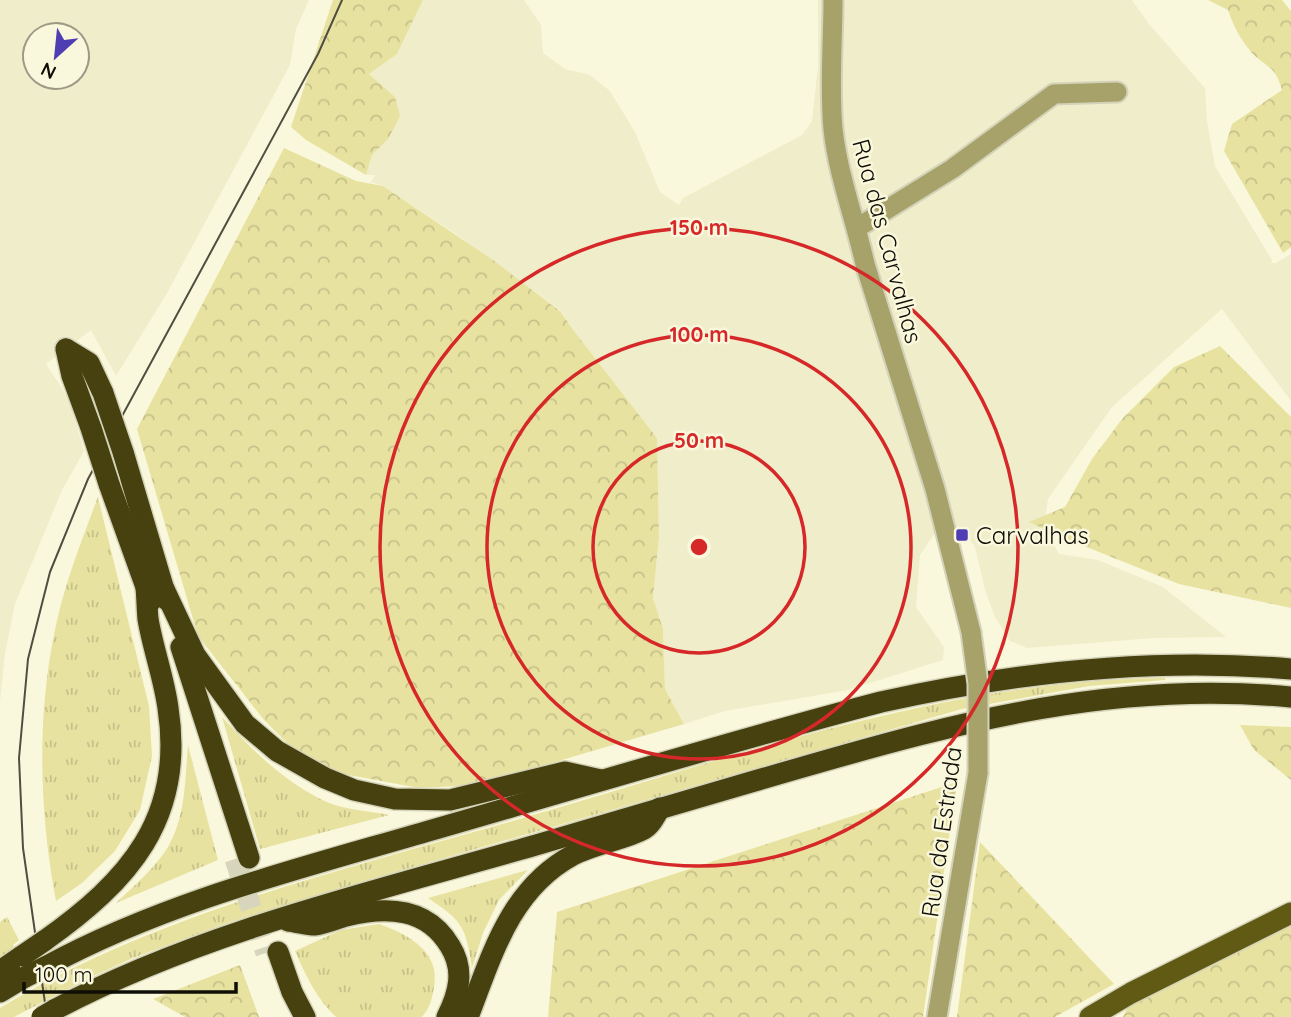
<svg xmlns="http://www.w3.org/2000/svg" width="1291" height="1017" viewBox="0 0 1291 1017" font-family="Quicksand,sans-serif">
  <style>
    .built { fill: #f0edca; fill-rule: evenodd }
    .grass { fill: url(#grass-tufts) }
    .forest { fill: url(#forest-crowns) }
    .lines { fill: none; stroke-linecap: round; stroke-linejoin: round }
    .highway-tunnel { stroke: #d7d5bc; stroke-width: 21; stroke-dasharray: 21 10; stroke-linecap: butt }
    .minor-casing { stroke: #d4d3ba; stroke-width: 23 }
    .major-casing { stroke: #d4d3ba; stroke-width: 24 }
    .highway-casing { stroke: #d4d3ba; stroke-width: 24 }
    .minor { stroke: #a7a269; stroke-width: 19 }
    .major { stroke: #615a15; stroke-width: 21 }
    .highway { stroke: #46410f; stroke-width: 21 }
    .tram { stroke: #504e41; stroke-width: 2 }
    .minor-bridge-casing { stroke: #d4d3ba; stroke-width: 23; stroke-linecap: butt }
    .highway-bridge-casing { stroke: #d4d3ba; stroke-width: 24; stroke-linecap: butt }
    .minor-bridge { stroke: #a7a269; stroke-width: 19 }
    .highway-bridge { stroke: #46410f; stroke-width: 21 }
    .ring { fill: none; stroke: #d62828; stroke-width: 3.5 }
    .poi-dot { fill: #4f3db4; stroke: #faf8dc; stroke-width: 2.5 }
    .labels { text-anchor: middle; dominant-baseline: central; stroke-width: 5; stroke-linejoin: round; paint-order: stroke }
    .street-label { font-size: 24px; fill: #0f0e06; stroke: #faf8dc }
    .poi-label { font-size: 24px; fill: #0f0e06; stroke: #faf8dc; text-anchor: start }
    .centre { fill: #d62828; stroke: #faf8dc; stroke-width: 3.5 }
    .ring-label { font-size: 21px; text-anchor: middle; font-weight: bold; fill: #d62828; stroke: #faf8dc; stroke-width: 5; stroke-linejoin: round; paint-order: stroke }
  </style>
  <defs>
    <pattern id="grass-tufts" width="24" height="20" patternUnits="userSpaceOnUse" patternTransform="scale(1.75)"><rect width="24" height="20" fill="#e8e2a1"/><path d="M3 7l-1-3M5 7V3M7 7l1-3M15 17l-1-3M17 17v-4M19 17l1-3" fill="none" stroke="#c6c189"/></pattern>
    <pattern id="forest-crowns" width="20" height="18" patternUnits="userSpaceOnUse" patternTransform="scale(1.75)"><rect width="20" height="18" fill="#e8e2a1"/><path d="M2 6a3 3 0 1 1 6 0M12 15a3 3 0 1 1 6 0" fill="none" stroke="#c6c189"/></pattern>
  </defs>
  <rect width="100%" height="100%" fill="#faf8dc"/>
  <g class="built">
    <path d="M0,0H309L296,29L290,65L166,295L116,376L91,330L46,364L69,399L84,451L62,490L15,604L5,654L0,702ZM35,35H77V77H35Z"/>
    <polygon points="423,0 524,0 541,25 543,53 565,69 590,75 610,91 635,132 660,192 679,205 683,198 802,135 812,121 818,66 818,0 1132,0 1149,24 1205,88 1207,121 1215,166 1272,260 1271,263 1276,263 1291,254 1291,401 1222,309 1112,407 1048,499 1044,527 1059,554 1098,560 1163,587 1226,637 1154,638 1027,648 1010,641 995,617 985,590 975,547 963,531 940,526 920,555 916,607 944,647 943,660 848,690 725,711 684,724 665,689 663,629 653,598 659,537 657,438 574,331 562,312 456,234 383,186 371,182 375,175 366,175 372,155 388,139 395,97 369,74 397,54"/>
  </g>
  <g class="grass">
    <path d="M98,497L149,706L152,756L140,810L115,851L82,883L56,901C38,806 36,702 60,608C70,570 84,534 98,497Z"/>
    <path d="M1165,678V680L1089,686L962,709L368,880L230,922L133,958L87,979L14,1017H0V1008C163,910 352,868 533,815C740,755 948,680 1165,678Z"/>
    <path d="M222,717C253,751 286,784 329,803C347,810 370,811 389,815L260,849Z"/>
    <path d="M188,745L218,860L116,903C134,886 155,868 168,847C186,816 185,778 188,745Z"/>
    <path d="M528,870L499,900L483,933L472,968C466,928 463,921 428,898Z"/>
    <polygon points="7,917 19,940 13,945 15,948 0,959 0,922"/>
    <path d="M379,924C408,934 441,952 434,987C432,1000 430,1007 422,1017H336C316,998 306,976 295,951L341,930Z"/>
  </g>
  <g class="forest">
    <polygon points="333,0 423,0 397,54 369,74 395,97 400,116 388,139 372,155 366,175 306,140 291,127"/>
    <path d="M1208,0H1282L1291,11V247L1283,253L1224,151L1232,124L1282,90C1274,64 1269,70 1252,53C1240,39 1234,27 1228,10Z"/>
    <polygon points="284,148 356,181 383,186 493,260 561,312 574,331 657,438 659,537 653,598 663,629 665,689 684,724 477,785 419,788 338,773 290,746 264,720 198,636 137,429"/>
    <polygon points="1220,346 1291,417 1291,608 1179,584 1064,538 1029,522 1065,507 1092,459 1122,419 1174,367"/>
    <polygon points="1240,725 1291,727 1291,780 1254,750"/>
    <polygon points="957,782 923,1017 548,1017 557,912"/>
    <polygon points="980,842 1114,984 1055,1017 957,1017"/>
    <polygon points="1291,925 1291,1017 1123,1017 1128,1007"/>
    <polygon points="240,965 259,1017 185,1017 153,999"/>
  </g>
  <g class="lines">
    <polyline class="highway-tunnel" points="235,859 266,953"/>
    <g class="minor-casing">
      <g id="minor">
        <path d="M833,0C833,42 829,87 833,129C838,175 855,219 865,264L935,489L971,632"/>
        <polyline points="857,228 952,169 1054,94 1117,92"/>
        <polyline points="937,1017 978,773"/>
      </g>
    </g>
    <g class="major-casing">
      <polyline id="major" points="1090,1017 1131,993 1291,913"/>
    </g>
    <g class="highway-casing">
      <g id="highway">
        <polyline points="66,349 72,376 91,428"/>
        <polyline points="66,349 89,363 103,393"/>
        <polyline points="123,452 167,600"/>
        <polyline points="109,484 151,601"/>
        <polyline points="164,589 195,655 245,724 277,751 325,778 354,790 395,799 450,800 565,772 601,780"/>
        <polyline points="181,647 249,858"/>
        <path d="M288,921C297,922 307,925 315,925C325,924 336,919 346,916C386,906 427,907 450,946C465,970 459,993 447,1017"/>
        <path d="M44,941C129,881 185,818 168,708C164,678 153,649 148,619C147,609 147,598 146,587"/>
        <polyline points="278,952 292,992 305,1017"/>
        <path d="M47,966C167,901 302,868 432,830C582,787 731,741 881,702C1016,672 1153,657 1291,669"/>
        <polyline points="0,971 22,956"/>
        <polyline points="0,992 25,977"/>
        <path d="M54,1010C200,932 376,891 536,845C622,820 709,794 796,769C962,721 1116,680 1291,697"/>
        <path d="M468,1017C492,955 510,889 573,855C596,843 624,840 644,829C651,825 656,815 660,808"/>
      </g>
    </g>
    <use href="#minor" class="minor"/>
    <use href="#major" class="major"/>
    <use href="#highway" class="highway"/>
    <polyline class="tram" points="47,1017 23,848 19,758 28,659 50,572 88,479 318,54 342,0"/>
    <g class="minor-bridge-casing">
      <polyline id="minor-bridge" points="971,632 978,684 978,773"/>
    </g>
    <g class="highway-bridge-casing">
      <g id="highway-bridge">
        <polyline points="103,393 123,452"/>
        <polyline points="91,428 109,484"/>
        <polyline points="22,956 44,941"/>
        <polyline points="25,977 47,966"/>
        <polyline points="42,1017 54,1010"/>
      </g>
    </g>
    <use href="#minor-bridge" class="minor-bridge"/>
    <use href="#highway-bridge" class="highway-bridge"/>
  </g>
  <g class="ring">
    <circle cx="699" cy="547" r="106"/>
    <circle cx="699" cy="547" r="212"/>
    <circle cx="699" cy="547" r="319"/>
  </g>
  <rect class="poi-dot" x="955" y="528" width="14" height="14" rx="3.5"/>
  <g class="labels">
    <g class="street-label">
      <text transform="translate(888 241) rotate(75)">Rua das Carvalhas</text>
      <text transform="translate(941 832) rotate(-82)">Rua da Estrada</text>
    </g>
    <g class="poi-label">
      <text x="976" y="535">Carvalhas</text>
    </g>
  </g>
  <circle cx="699" cy="547" r="10" class="centre"/>
  <g class="ring-label">
    <text x="699" y="235">150 m</text>
    <text x="699" y="342">100 m</text>
    <text x="699" y="448">50 m</text>
  </g>
  <g transform="translate(56 56) rotate(207)"><circle r="33" fill="#faf8dc" stroke="#9c9a86" stroke-width="2"/>
  <path d="M0-5L12 26L0 18L-12 26Z" fill="#4f3db4"/>
  <text y="-10" font-size="19" font-weight="bold" text-anchor="middle" fill="#0f0e06">N</text>
  </g>
  <path d="M24 982v10h212v-10" fill="none" stroke="#0f0e06" stroke-width="3.5"/>
  <text x="35" y="982" font-size="21" fill="#0f0e06" stroke="#faf8dc" stroke-width="5" paint-order="stroke">100 m</text>
</svg>
